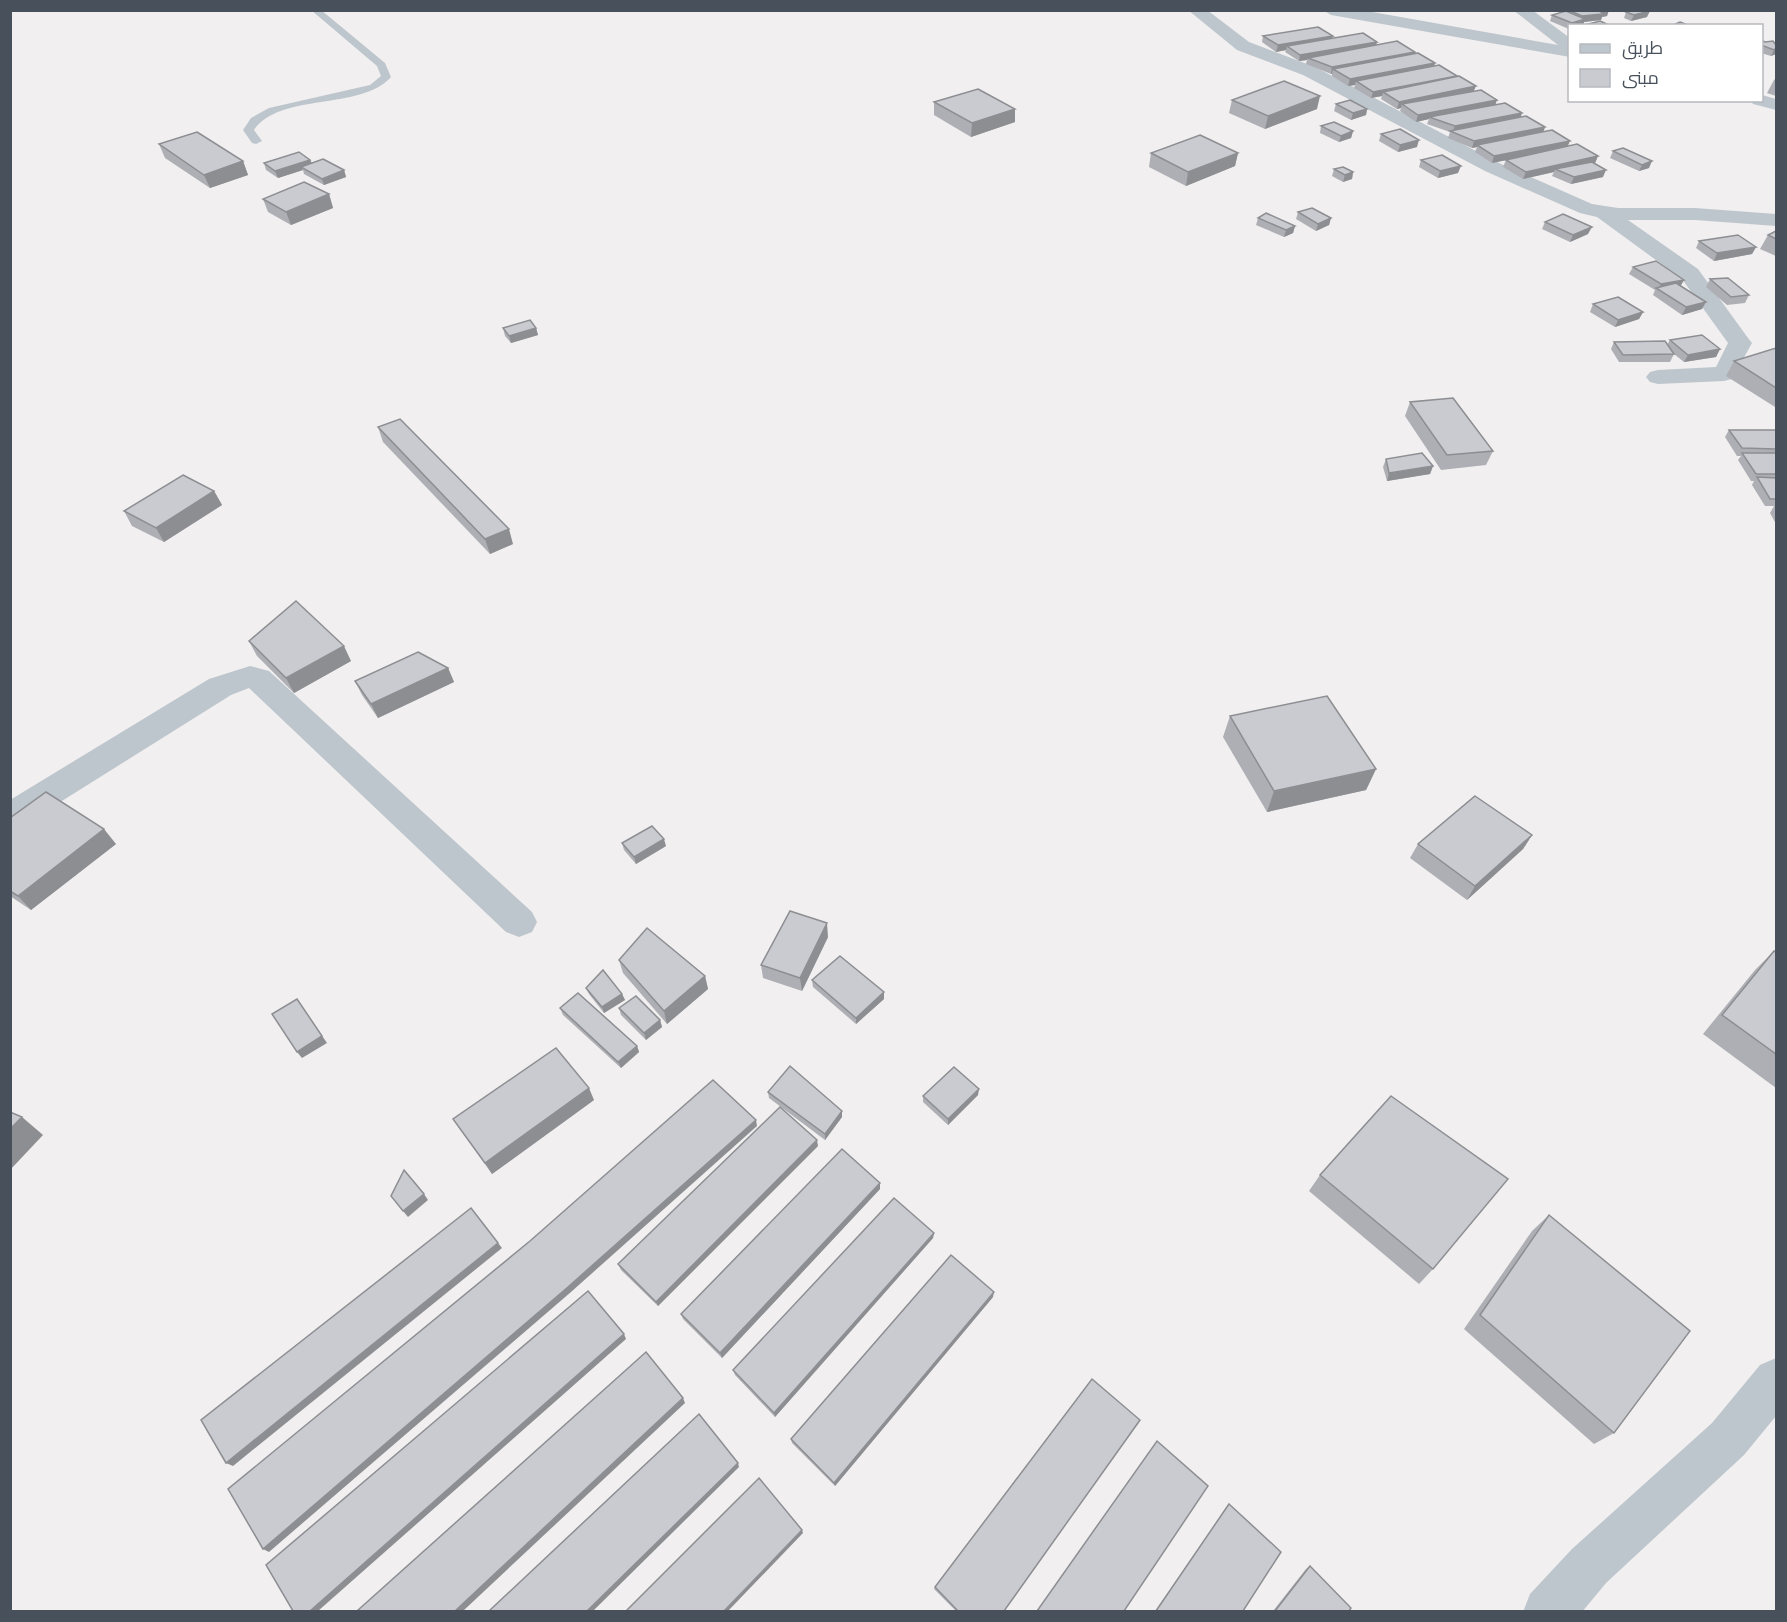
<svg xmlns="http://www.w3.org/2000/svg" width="1787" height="1622" viewBox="0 0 1787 1622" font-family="Cabin,Cairo,sans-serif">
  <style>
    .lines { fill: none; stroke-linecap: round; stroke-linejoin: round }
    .lane { fill: #bec6cd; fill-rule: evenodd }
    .street { fill: #bec6cd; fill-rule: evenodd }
    .wall { fill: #adafb4 }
    .shaded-wall { fill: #8d8e92 }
    .building { fill: #c9cbd1; stroke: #8d8e92; stroke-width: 1.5 }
  </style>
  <rect width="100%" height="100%" fill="#f1efef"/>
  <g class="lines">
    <path class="lane" d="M311,10H321L385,63L391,77C361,111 280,92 254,130L262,141L256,144L252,143L243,130L251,118L269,108L370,85L381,76L377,66Z"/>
    <g class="street">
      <polygon points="1188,10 1207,10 1249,42 1315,67 1499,163 1592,204 1618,208 1695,208 1776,214 1776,226 1695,220 1628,220 1698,269 1748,338 1752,343 1732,379 1724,381 1658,384 1650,382 1646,377 1650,372 1658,370 1716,367 1728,343 1682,279 1597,217 1580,213 1485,171 1303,75 1237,50"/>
      <polygon points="1323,10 1361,10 1558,45 1513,10 1532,10 1570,38 1570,57 1331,15"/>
      <polygon points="1762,95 1776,99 1776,110 1753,104 1750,100 1762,100"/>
      <polygon points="250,666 269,671 532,912 537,922 532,932 519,937 506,932 249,688 231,695 22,826 10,830 10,800 209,679"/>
      <polygon points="1776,1358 1776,1416 1744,1455 1606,1583 1582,1612 1523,1612 1530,1594 1572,1549 1712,1423 1760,1365"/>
    </g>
  </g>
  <g class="wall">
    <polygon points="1564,10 1609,10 1607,16 1602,17 1601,20 1584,22 1583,26 1569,26 1569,29 1550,21 1552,15 1564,12"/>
    <polygon points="1626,12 1647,17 1631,21 1624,18"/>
    <polygon points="1263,36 1332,38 1377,42 1376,45 1414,53 1435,63 1434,66 1456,77 1474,91 1496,104 1521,117 1545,127 1543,132 1568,146 1598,156 1595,163 1603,177 1571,184 1552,176 1554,172 1523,179 1503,167 1506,160 1492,163 1475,152 1477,147 1472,148 1448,138 1450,132 1427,124 1429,119 1416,122 1400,111 1401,108 1397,109 1381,99 1382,96 1371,98 1354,88 1355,85 1348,86 1332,76 1332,74 1331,74 1306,64 1307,60 1299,61 1285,52 1286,50 1276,52 1262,42"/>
    <polygon points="1761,40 1765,42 1773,41 1776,54 1771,56 1761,53"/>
    <polygon points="1776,78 1776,96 1767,93 1774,80"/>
    <polygon points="1232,100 1317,109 1265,129 1229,113"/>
    <polygon points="934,102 1015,109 1015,122 971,137 934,115"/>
    <polygon points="1336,104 1367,109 1366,115 1351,120 1334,111"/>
    <polygon points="1321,126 1353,131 1351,138 1339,142 1320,133"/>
    <polygon points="1381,134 1417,147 1398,152 1379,141"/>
    <polygon points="159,144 243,161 248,175 210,188 165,158"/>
    <polygon points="1613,151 1649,168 1639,171 1610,158"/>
    <polygon points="1151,153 1238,153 1235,166 1186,186 1149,167"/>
    <polygon points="310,160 312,163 344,170 346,177 324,185 304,174 303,170 278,178 266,170 264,163"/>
    <polygon points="1421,160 1458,173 1438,178 1419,167"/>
    <polygon points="1334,169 1353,172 1352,179 1343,182 1332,176"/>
    <polygon points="329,194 333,208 291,225 268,212 263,199"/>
    <polygon points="1298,212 1331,218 1329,225 1316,231 1296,219"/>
    <polygon points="1258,218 1295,226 1293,233 1284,237 1256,225"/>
    <polygon points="1545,222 1588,234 1570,242 1542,229"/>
    <polygon points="1776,231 1776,256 1760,249 1768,235"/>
    <polygon points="1699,241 1756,247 1752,254 1714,261 1696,248"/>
    <polygon points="1633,267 1684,280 1680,286 1702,309 1682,315 1653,295 1655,290 1629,274"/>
    <polygon points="1710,279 1749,295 1745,303 1727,305 1706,287"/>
    <polygon points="1593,304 1643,312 1639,319 1615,327 1590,312"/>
    <polygon points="503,328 536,328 538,335 511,343 505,336"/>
    <polygon points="1670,340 1720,349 1716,357 1684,362 1674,354 1670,362 1619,362 1611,349 1614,342 1667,345"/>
    <polygon points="1776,348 1776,406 1775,407 1726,376 1734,361"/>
    <polygon points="1410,402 1493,451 1486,465 1441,470 1405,416"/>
    <polygon points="378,427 513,544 490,554 383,442"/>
    <polygon points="1729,430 1776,430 1776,524 1770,513 1774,506 1765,506 1752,485 1754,481 1751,481 1738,460 1741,456 1737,456 1725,437"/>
    <polygon points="1386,459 1433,466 1430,474 1387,481 1383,467"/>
    <polygon points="214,491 222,505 164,542 132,526 124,511"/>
    <polygon points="249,641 351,661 294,693 257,656"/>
    <polygon points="448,668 454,682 378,718 362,695 355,681"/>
    <polygon points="1230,716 1376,769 1366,790 1267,812 1223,737"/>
    <polygon points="10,818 116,844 31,910 10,896"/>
    <polygon points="1532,835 1523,849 1467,900 1410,858 1418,844"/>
    <polygon points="622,843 666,846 636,864 624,850"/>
    <polygon points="828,937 802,991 763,978 761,965"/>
    <polygon points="1774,951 1776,952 1776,1088 1703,1034 1755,970"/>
    <polygon points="619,960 705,976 708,989 667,1024 623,973"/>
    <polygon points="812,980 884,992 884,999 856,1024 813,987"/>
    <polygon points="586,988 622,994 625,1000 604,1013 589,994"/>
    <polygon points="560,1008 637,1046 639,1052 621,1068 563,1015"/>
    <polygon points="619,1008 660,1020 662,1027 646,1040 621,1015"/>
    <polygon points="768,1092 842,1117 825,1140 769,1098"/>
    <polygon points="978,1095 948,1125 923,1102 923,1096"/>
    <polygon points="594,1100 492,1174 461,1131 453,1119"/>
    <polygon points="818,1146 658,1306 621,1270 618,1264"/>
    <polygon points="1320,1175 1433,1269 1419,1284 1309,1191"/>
    <polygon points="880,1183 880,1189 722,1358 683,1319 681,1314"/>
    <polygon points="1549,1215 1614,1433 1594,1444 1464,1329 1532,1231"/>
    <polygon points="934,1233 933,1238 775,1417 735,1375 733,1370"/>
    <polygon points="993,1297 835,1486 792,1443 791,1439"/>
    <polygon points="1229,1504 1243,1611 1155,1611 1226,1508"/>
    <polygon points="1310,1566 1349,1611 1273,1611 1306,1569"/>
    <polygon points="935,1587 1004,1611 956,1611 934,1589"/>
  </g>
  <g class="shaded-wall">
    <polygon points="1607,10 1609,10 1607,16 1602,17 1601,20 1584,22 1583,26 1571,26 1572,23 1581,21 1582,16"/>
    <polygon points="1650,11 1647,17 1631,21 1634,15"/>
    <polygon points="1333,36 1331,42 1287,46 1286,50 1276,52 1278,45"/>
    <polygon points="1377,42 1375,48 1308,58 1307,60 1299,61 1300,55"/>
    <polygon points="1776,48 1776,54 1771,56 1774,50"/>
    <polygon points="1415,52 1413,58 1333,69 1332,74 1331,74 1332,67"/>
    <polygon points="1435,63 1433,69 1356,81 1355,85 1348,86 1350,79"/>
    <polygon points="1457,76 1455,82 1383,92 1382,96 1371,98 1373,92"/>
    <polygon points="1476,86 1473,93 1402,104 1401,108 1397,109 1399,102"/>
    <polygon points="1320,96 1317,109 1265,129 1268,116"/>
    <polygon points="1497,100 1495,106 1429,117 1429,119 1416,122 1418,115"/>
    <polygon points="1015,109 1015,122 971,137 972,123"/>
    <polygon points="1367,109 1366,115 1351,120 1353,113"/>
    <polygon points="1522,113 1520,120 1452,133 1455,126"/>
    <polygon points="1545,127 1543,133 1477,145 1477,147 1472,148 1474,141"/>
    <polygon points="1353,131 1351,138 1339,142 1341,136"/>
    <polygon points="1419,140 1417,147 1398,152 1400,145"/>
    <polygon points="1570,141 1567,148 1492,163 1494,156"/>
    <polygon points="1238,153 1235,166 1186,186 1188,172"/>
    <polygon points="1598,156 1595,163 1555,169 1554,172 1523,179 1526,172"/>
    <polygon points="310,160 313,166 301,167 303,170 278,178 275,171"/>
    <polygon points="243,161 248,175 210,188 204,175"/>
    <polygon points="1652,161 1649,168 1639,171 1642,165"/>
    <polygon points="1461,166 1458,173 1438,178 1440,171"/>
    <polygon points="344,170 346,177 324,185 322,179"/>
    <polygon points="1606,170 1603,177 1571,184 1574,177"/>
    <polygon points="1353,172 1352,179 1343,182 1345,175"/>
    <polygon points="329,194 333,208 291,225 286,212"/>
    <polygon points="1331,218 1329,225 1316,231 1318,224"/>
    <polygon points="1295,226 1293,233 1284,237 1286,230"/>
    <polygon points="1592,227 1588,234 1570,242 1573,235"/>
    <polygon points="1756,247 1752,254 1714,261 1717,253"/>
    <polygon points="1684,280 1680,287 1658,289 1661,284"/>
    <polygon points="1706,302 1702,309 1682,315 1686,307"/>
    <polygon points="1643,312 1639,319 1615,327 1618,320"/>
    <polygon points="536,328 538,335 511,343 509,336"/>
    <polygon points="1720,349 1716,357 1684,362 1688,355"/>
    <polygon points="1433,466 1430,474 1387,481 1389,473"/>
    <polygon points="214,491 222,505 164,542 156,528"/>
    <polygon points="509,529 513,544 490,554 485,539"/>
    <polygon points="344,646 351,661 294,693 286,678"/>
    <polygon points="448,668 454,682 378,718 371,704"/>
    <polygon points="1376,769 1366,790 1267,812 1274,791"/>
    <polygon points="104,829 116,844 31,910 18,896"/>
    <polygon points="1532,835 1523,849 1467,900 1475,886"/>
    <polygon points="664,839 666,846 636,864 634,857"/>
    <polygon points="827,923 828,937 802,991 800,978"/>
    <polygon points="705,976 708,989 667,1024 664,1011"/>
    <polygon points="884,992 884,999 856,1024 856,1018"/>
    <polygon points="622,994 625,1000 604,1013 602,1007"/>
    <polygon points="297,999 327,1043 302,1058 297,1052"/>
    <polygon points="660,1020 662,1027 646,1040 644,1033"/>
    <polygon points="637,1046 639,1052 621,1068 618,1062"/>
    <polygon points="589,1088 594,1100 492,1174 485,1163"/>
    <polygon points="979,1089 978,1095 948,1125 948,1119"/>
    <polygon points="842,1111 842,1117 825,1140 825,1134"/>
    <polygon points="22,1117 43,1135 10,1170 10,1129"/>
    <polygon points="756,1120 757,1126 571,1292 269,1552 263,1549"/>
    <polygon points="817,1140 818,1146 658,1306 656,1302"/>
    <polygon points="880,1183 880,1189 722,1358 720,1353"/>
    <polygon points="424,1194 428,1200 408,1217 403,1211"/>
    <polygon points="934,1233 933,1238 775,1417 774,1413"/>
    <polygon points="498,1243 502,1248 233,1466 226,1463"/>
    <polygon points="994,1292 993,1297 835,1486 834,1483"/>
    <polygon points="624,1334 626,1339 318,1611 310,1611"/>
    <polygon points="683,1398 685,1403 463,1611 455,1611"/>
    <polygon points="738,1463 739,1467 593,1611 587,1611"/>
    <polygon points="802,1530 803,1533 728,1611 724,1611"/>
  </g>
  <g class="building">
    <polygon points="1568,10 1607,10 1601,12 1603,14 1582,16"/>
    <polygon points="1631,10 1649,10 1650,11 1634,15 1626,12"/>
    <polygon points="1566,11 1585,19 1572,23 1552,15"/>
    <polygon points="1600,21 1611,26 1585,25"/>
    <polygon points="1680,22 1690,26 1671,26"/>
    <polygon points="1318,27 1333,36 1278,45 1263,36"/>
    <polygon points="1363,33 1377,42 1300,55 1287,46"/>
    <polygon points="1761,40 1765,42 1773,41 1776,45 1776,48 1774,50 1761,45"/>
    <polygon points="1397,41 1415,52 1332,67 1308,58"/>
    <polygon points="1418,53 1435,63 1350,79 1333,69"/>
    <polygon points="1439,65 1457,76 1373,92 1356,81"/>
    <polygon points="1459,76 1476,86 1399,102 1383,92"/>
    <polygon points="1284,81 1320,96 1268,116 1232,100"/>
    <polygon points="978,89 1015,109 972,123 934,102"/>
    <polygon points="1481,90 1497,100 1418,115 1402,104"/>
    <polygon points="1350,100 1367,109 1353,113 1336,104"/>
    <polygon points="1505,103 1522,113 1455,126 1429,117"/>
    <polygon points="1526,116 1545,127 1474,141 1450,131"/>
    <polygon points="1334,122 1353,131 1341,136 1321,126"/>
    <polygon points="1400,129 1419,140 1400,145 1381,134"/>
    <polygon points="1552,130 1570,141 1494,156 1477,145"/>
    <polygon points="197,132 243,161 204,175 159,144"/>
    <polygon points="1200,135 1238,153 1188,172 1151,153"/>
    <polygon points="1577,144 1598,156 1526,172 1506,160"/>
    <polygon points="1623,148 1652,161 1642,165 1613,151"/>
    <polygon points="299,152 310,160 275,171 264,163"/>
    <polygon points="1442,155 1461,166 1440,171 1421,160"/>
    <polygon points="323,159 344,170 322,179 301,167"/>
    <polygon points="1592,162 1606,170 1574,177 1555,169"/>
    <polygon points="1343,167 1353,172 1345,175 1334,169"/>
    <polygon points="304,182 329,194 286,212 263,199"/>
    <polygon points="1312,208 1331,218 1318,224 1298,212"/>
    <polygon points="1266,213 1295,226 1286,230 1258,218"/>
    <polygon points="1563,214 1592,227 1573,235 1545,222"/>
    <polygon points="1776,231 1776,239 1768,235"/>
    <polygon points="1738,235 1756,247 1717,253 1699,241"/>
    <polygon points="1656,261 1684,280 1661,284 1633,267"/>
    <polygon points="1728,278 1749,295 1731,297 1710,279"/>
    <polygon points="1676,283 1706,302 1686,307 1656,288"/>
    <polygon points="1618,297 1643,312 1618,320 1593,304"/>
    <polygon points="530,320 536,328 509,336 503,328"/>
    <polygon points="1702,335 1720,349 1688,355 1670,340"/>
    <polygon points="1665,341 1674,354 1623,355 1614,342"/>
    <polygon points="1776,348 1776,388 1734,361"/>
    <polygon points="1453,398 1493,451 1447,455 1410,402"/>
    <polygon points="400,419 509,529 485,539 378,427"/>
    <polygon points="1729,430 1776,430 1776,449 1742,448"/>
    <polygon points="1422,453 1433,466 1389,473 1386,459"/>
    <polygon points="1742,453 1776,453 1776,474 1756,474"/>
    <polygon points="183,475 214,491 156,528 124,511"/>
    <polygon points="1757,477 1776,478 1776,499 1770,499"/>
    <polygon points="296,601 344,646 286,678 249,641"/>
    <polygon points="418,652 448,668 371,704 355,681"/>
    <polygon points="1327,696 1376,769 1274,791 1230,716"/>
    <polygon points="46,792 104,829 18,896 10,891 10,818"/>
    <polygon points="1475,796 1532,835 1475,886 1418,844"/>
    <polygon points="652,826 664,839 634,857 622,843"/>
    <polygon points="790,911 827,923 800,978 761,965"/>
    <polygon points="647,928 705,976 664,1011 619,960"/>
    <polygon points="1774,951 1776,952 1776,1054 1722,1015"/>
    <polygon points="840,956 884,992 856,1018 812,980"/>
    <polygon points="603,970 622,994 602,1007 586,988"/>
    <polygon points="578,993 637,1046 618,1062 560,1008"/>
    <polygon points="636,996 660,1020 644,1033 619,1008"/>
    <polygon points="297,999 322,1036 297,1052 272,1014"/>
    <polygon points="556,1048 589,1088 485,1163 453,1119"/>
    <polygon points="790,1066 842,1111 825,1134 768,1092"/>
    <polygon points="954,1067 979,1089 948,1119 923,1096"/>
    <polygon points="713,1080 756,1120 568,1287 263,1549 228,1489 530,1241"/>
    <polygon points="1391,1096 1508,1179 1433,1269 1320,1175"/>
    <polygon points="780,1107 817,1140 656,1302 618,1264"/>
    <polygon points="10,1112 22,1117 10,1129"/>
    <polygon points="842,1149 880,1183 720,1353 681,1314"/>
    <polygon points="404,1170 424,1194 403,1211 391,1196"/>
    <polygon points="894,1198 934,1233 774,1413 733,1370"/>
    <polygon points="471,1208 498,1243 226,1463 201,1420"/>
    <polygon points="1549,1215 1690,1331 1614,1433 1480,1315"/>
    <polygon points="951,1255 994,1292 834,1483 791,1439"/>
    <polygon points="588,1291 624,1334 310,1611 293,1611 266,1565"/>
    <polygon points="646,1352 683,1398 455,1611 357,1611"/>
    <polygon points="1092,1379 1140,1420 1004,1611 958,1611 935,1587"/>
    <polygon points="699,1414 738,1463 587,1611 489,1611"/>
    <polygon points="1157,1441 1208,1486 1124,1611 1037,1611"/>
    <polygon points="759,1478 802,1530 724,1611 626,1611"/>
    <polygon points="1229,1504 1281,1552 1243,1611 1156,1611"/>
    <polygon points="1310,1566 1351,1608 1349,1611 1275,1611"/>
  </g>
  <rect width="1787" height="1622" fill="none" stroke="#48515b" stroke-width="24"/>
  <rect x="1568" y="24" width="195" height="78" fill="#ffffff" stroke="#b6b9bd" stroke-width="1.5"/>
  <rect x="1580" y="44" width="30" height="9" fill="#bec6cd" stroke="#b6b9bd" stroke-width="1.5"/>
  <text x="1622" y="54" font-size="18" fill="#48515b">طريق</text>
  <rect x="1580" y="69" width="30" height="18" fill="#c9cbd1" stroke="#b6b9bd" stroke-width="1.5"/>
  <text x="1622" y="84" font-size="18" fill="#48515b">مبنى</text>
</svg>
